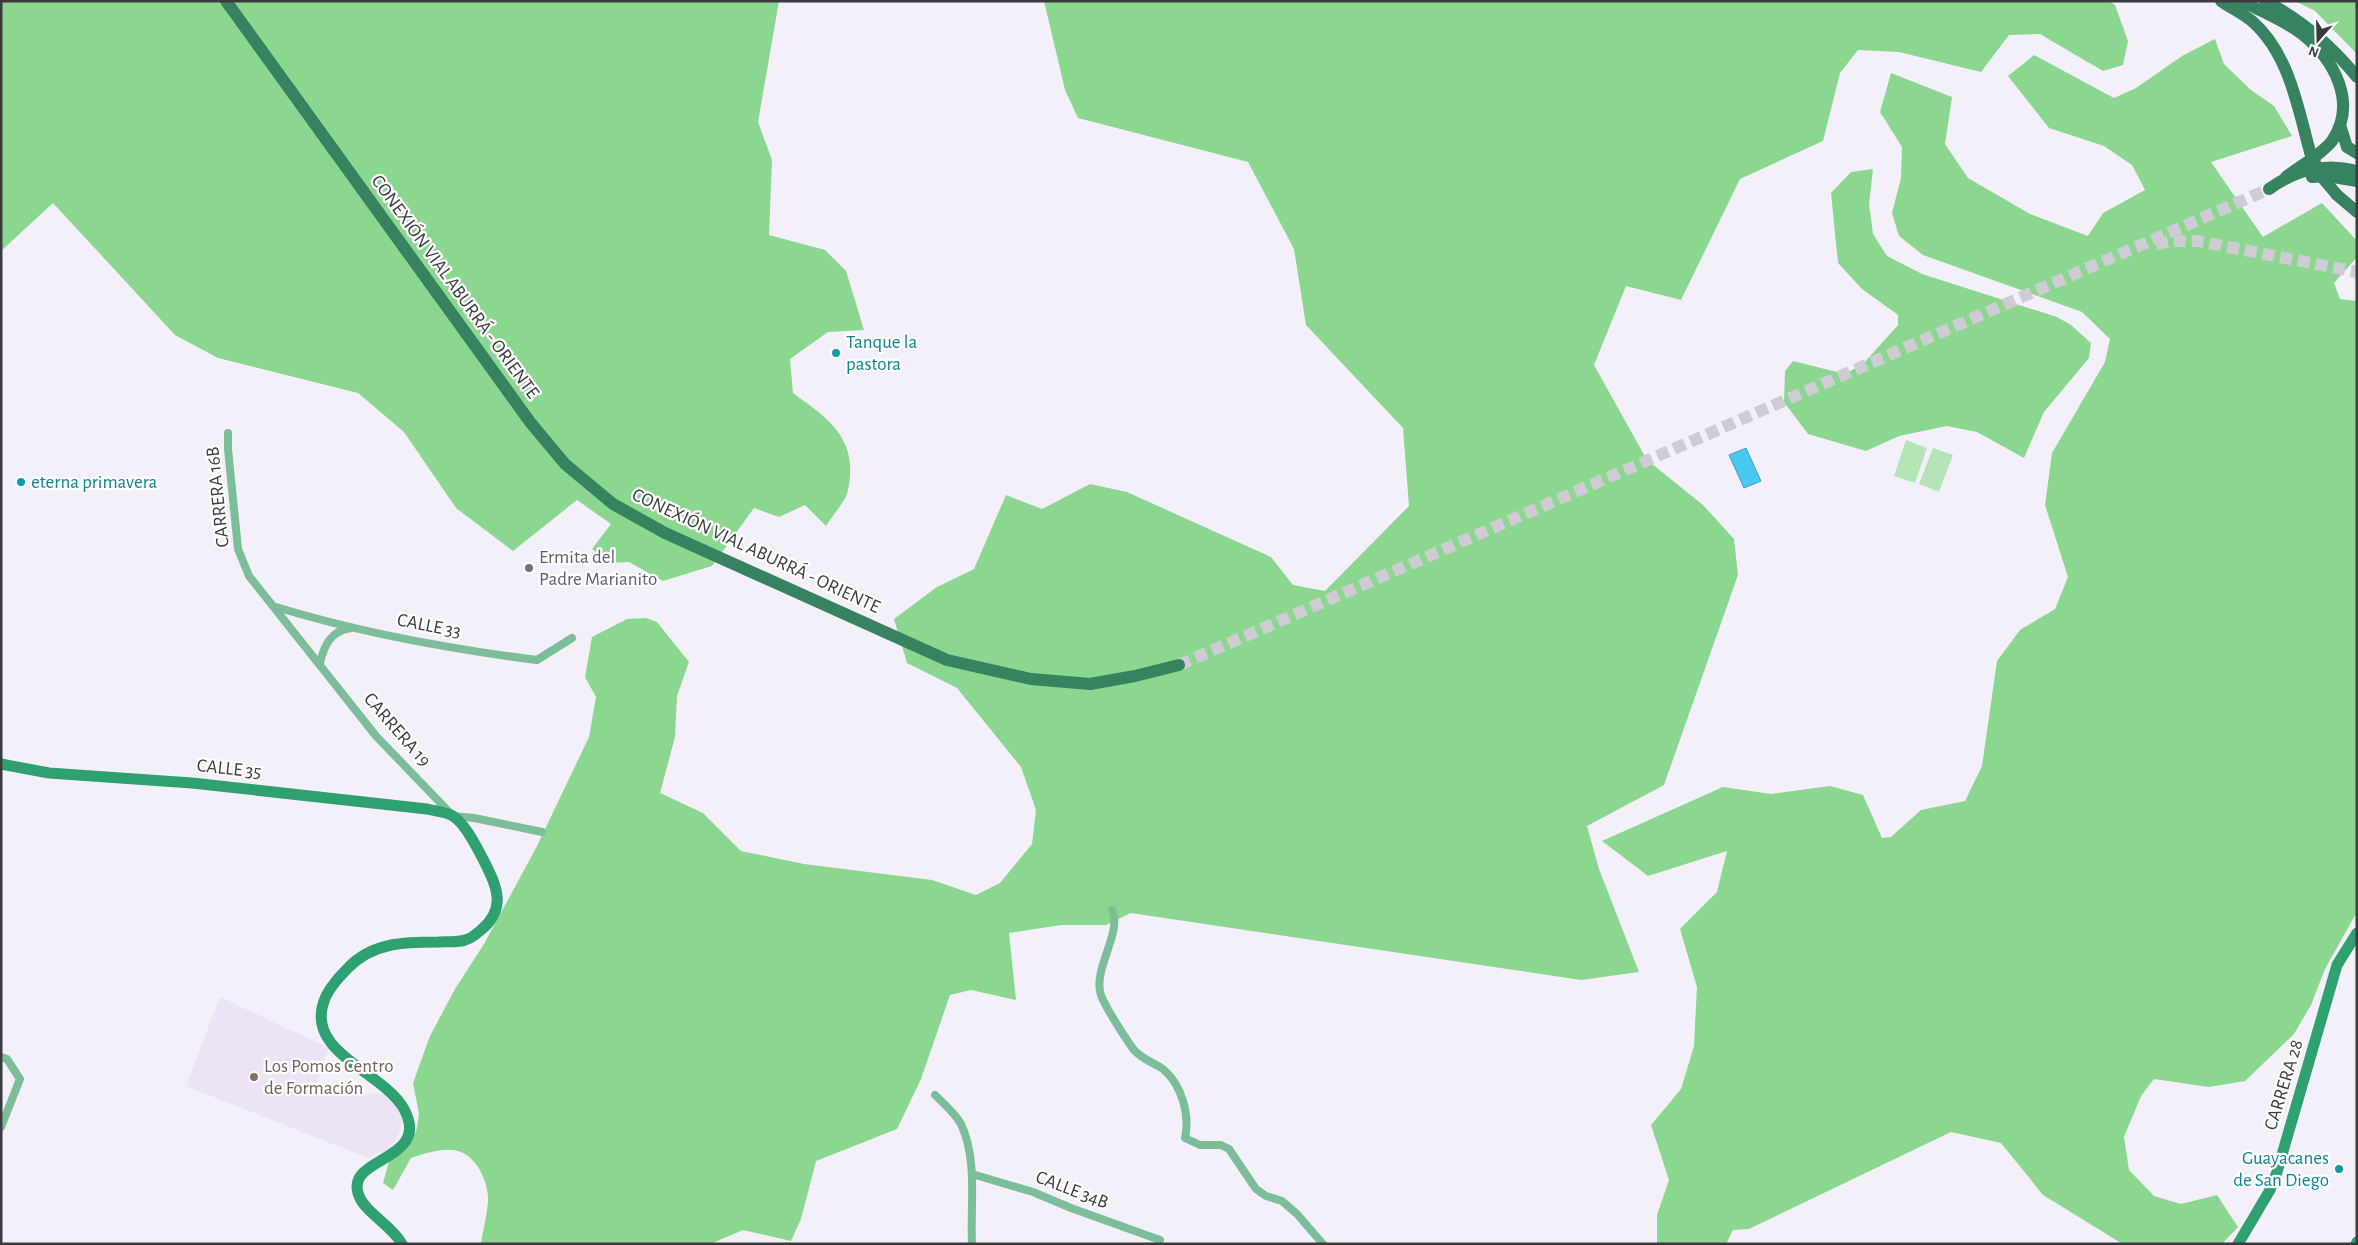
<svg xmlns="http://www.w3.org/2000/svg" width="2358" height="1245" viewBox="0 0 2358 1245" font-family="'Alegreya Sans',sans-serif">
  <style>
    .built { fill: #ece4f5 }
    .green { fill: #b5e4b6 }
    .forest { fill: #8bd78f }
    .water { fill: #48c9f2; stroke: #449ebc }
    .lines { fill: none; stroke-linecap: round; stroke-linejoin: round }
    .primary-tunnel { stroke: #cfccd4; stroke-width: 12; stroke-dasharray: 12 6; stroke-linecap: butt }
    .street { stroke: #7cbd9a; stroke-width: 8 }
    .secondary { stroke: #2fa170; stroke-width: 11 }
    .primary { stroke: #37825f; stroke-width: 12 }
    .primary-bridge { stroke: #37825f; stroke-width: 12 }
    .culture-dot { fill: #0f9aa8; stroke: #fff; stroke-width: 2 }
    .worship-dot { fill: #6b7280; stroke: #fff; stroke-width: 2 }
    .education-dot { fill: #8d6e63; stroke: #fff; stroke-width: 2 }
    .labels { text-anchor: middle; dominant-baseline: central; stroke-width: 4.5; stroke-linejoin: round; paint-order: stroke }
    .street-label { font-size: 19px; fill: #3b3a3e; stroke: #fff }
    .culture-label { font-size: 19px; fill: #0d838f; stroke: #fff; text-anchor: start }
    .worship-label { font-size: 19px; fill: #5b616d; stroke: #fff; text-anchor: start }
    .education-label { font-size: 19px; fill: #785e54; stroke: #fff; text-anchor: start }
  </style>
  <rect width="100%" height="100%" fill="#f4f0fa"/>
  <polygon class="built" points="220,997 329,1048 316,1083 335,1091 387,1094 403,1118 397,1139 388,1149 368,1158 186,1086"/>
  <g class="green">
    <polygon points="1906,440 1927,448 1915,483 1894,476"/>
    <polygon points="1933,448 1953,455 1939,492 1919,484"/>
  </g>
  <g class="forest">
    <path d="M1,1H779L758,122L772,160L769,235L825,250L846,271L864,330L828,332L790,359L793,393C829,419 859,439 848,490C846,501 832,516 826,526L805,505L779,517L754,508L712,566L663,581L629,562L609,563L592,549L611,524L577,500L513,551L456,508L404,432L358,393L218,358L175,335L53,203L1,251Z"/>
    <path d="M1044,1H2109L2115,5L2128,41L2123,65L2103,71L2040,34L2009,35L1981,72L1899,52L1858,50L1840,73L1823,141L1740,179L1681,300L1626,286L1594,365L1647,460L1703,505L1734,539L1738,575L1664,785L1587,826L1599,869L1639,972L1581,980L1131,913L1106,925H1061L1009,933L1016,1000L971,990L950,995L921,1079L897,1129L816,1161L801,1219L791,1241L743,1230L710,1244H481C483,1230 487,1215 488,1201C489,1184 478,1159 461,1152C446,1146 426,1153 411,1158L393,1190L383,1183L389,1162L416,1132L419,1114L413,1083L430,1036L455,989L484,944L536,848L589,737L596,697L585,677L592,637L627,619L646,618L657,622L689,662L677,696L675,737L660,793L703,813L741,851L804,864L932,880L976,895L1000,883L1032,844L1036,810L1021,767L957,688L907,663L894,619L937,587L974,569L1006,495L1042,509L1090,484L1127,492L1271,557L1293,585L1325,591L1409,506L1403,428L1306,325L1294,249L1248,162L1078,118L1065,90Z"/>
    <polygon points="2295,1 2357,1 2357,54 2315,11"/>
    <polygon points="2215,39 2224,64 2251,90 2274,106 2292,136 2211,162 2263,237 2322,203 2357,241 2357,257 2334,283 2340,299 2357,301 2357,912 2325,969 2311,1005 2294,1034 2245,1081 2209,1087 2154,1079 2141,1096 2124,1137 2129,1170 2154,1196 2181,1204 2217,1195 2238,1227 2222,1244 2121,1243 2043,1195 2001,1143 1951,1132 1749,1229 1733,1230 1726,1244 1657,1244 1657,1215 1669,1180 1651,1125 1681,1089 1694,1046 1697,987 1680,929 1717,892 1727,851 1648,876 1602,841 1723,787 1771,794 1830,786 1863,795 1882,838 1891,837 1921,810 1965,801 1982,766 1997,661 2020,630 2055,609 2068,577 2045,505 2052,453 2105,362 2110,339 2082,312 1923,255 1899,236 1892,213 1901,178 1902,147 1880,112 1891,73 1952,97 1945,144 1968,178 2030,214 2088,236 2103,213 2145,190 2132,165 2104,146 2049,128 2008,76 2034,55 2114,98 2136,88 2182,56"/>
    <polygon points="1873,169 1869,204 1873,234 1887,256 1922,274 2057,317 2071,325 2091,343 2089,358 2044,412 2024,458 1977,432 1947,426 1899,436 1866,451 1808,434 1784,402 1785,371 1793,361 1845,374 1864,363 1898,325 1898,315 1862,289 1838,263 1831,193 1851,172"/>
  </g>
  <polygon class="water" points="1746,448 1761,481 1744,488 1729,455"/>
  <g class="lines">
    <g class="primary-tunnel">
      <polyline points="2156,244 2173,241 2198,241 2357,272"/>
      <polyline points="1179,665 2269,189"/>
    </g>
    <g class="street">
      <polyline points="228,433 228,449 238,549 249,576 376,736 453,816 474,818 542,832"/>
      <path d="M276,607C361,633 450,649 537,660L572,638"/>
      <path d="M320,663C324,645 331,631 351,628"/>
      <path d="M1112,910C1123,932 1092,970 1101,995C1105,1007 1126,1039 1134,1050C1142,1059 1154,1063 1163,1069C1182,1085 1190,1115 1185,1138L1200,1145H1221L1229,1149L1256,1189L1266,1196L1282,1201L1297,1214L1323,1244"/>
      <polyline points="1,1057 7,1059 20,1079 1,1127"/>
      <path d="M935,1095C943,1103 955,1113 961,1124C978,1160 970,1205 972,1244"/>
      <polyline points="972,1174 1033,1192 1071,1208 1160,1240"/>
    </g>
    <g class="secondary">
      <path d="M1,764L49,773L192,783L427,809C435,811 447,812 453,816C466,825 476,846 483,859C496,885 508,908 481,930C476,934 471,939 465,940C457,943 447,941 439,942C405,942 373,942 348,968C339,977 328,989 324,1001C305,1053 384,1072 404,1109C432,1161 347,1156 358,1193C363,1212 392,1225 402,1244"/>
      <polyline points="2238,1244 2270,1190 2277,1172 2337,965 2357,933"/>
      <polyline points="2356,1244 2357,1242"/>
    </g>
    <g class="primary">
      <polyline points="226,1 530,422 565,464 613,504 665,533 947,660 1031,679 1090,684 1135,676 1179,665"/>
      <path d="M2221,1C2231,8 2244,14 2253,22C2289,54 2298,108 2310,152"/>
      <path d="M2241,1C2261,11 2284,20 2302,34C2334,59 2358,103 2332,141C2320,156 2301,165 2286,177"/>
      <path d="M2265,1C2302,20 2331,45 2357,77"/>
      <polyline points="2341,128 2347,147 2357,153"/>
      <polyline points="2312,177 2328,176 2357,181"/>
      <path d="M2269,189C2296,170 2324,162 2357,171"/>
      <polyline points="2337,195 2357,212"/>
    </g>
    <polyline class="primary-bridge" points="2310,152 2321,176 2337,195"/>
  </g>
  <g class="culture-dot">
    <circle cx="836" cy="353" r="5"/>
    <circle cx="21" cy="482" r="5"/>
    <circle cx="2339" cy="1169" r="5"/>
  </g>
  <circle class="worship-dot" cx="529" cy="568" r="5"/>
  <circle class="education-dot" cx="254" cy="1077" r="5"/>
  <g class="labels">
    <g class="street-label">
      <text transform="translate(455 287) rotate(54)">CONEXIÓN VIAL ABURRÁ - ORIENTE</text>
      <text transform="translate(218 497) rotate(-96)">CARRERA 16B</text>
      <text transform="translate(756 551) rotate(25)">CONEXIÓN VIAL ABURRÁ - ORIENTE</text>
      <text transform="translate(429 626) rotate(11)">CALLE 33</text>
      <text transform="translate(397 730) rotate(49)">CARRERA 19</text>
      <text transform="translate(229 769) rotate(6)">CALLE 35</text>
      <text transform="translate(2284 1085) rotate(-73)">CARRERA 28</text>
      <text transform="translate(1072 1190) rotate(21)">CALLE 34B</text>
    </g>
    <g class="culture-label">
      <text x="846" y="342">Tanque la<tspan x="846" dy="22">pastora</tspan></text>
      <text x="31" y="482">eterna primavera</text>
      <text x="2329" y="1158" text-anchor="end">Guayacanes<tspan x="2329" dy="22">de San Diego</tspan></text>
    </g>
    <g class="worship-label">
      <text x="539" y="557">Ermita del<tspan x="539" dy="22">Padre Marianito</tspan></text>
    </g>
    <g class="education-label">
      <text x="264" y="1066">Los Pomos Centro<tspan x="264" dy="22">de Formación</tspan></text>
    </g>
  </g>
  <rect width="2358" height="1245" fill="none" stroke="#3b3a3e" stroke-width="5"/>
  <g transform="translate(2318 40) rotate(200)" stroke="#ffffff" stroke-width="4" paint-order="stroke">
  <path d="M0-4L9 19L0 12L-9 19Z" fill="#3b3a3e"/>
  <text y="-8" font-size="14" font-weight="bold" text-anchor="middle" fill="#3b3a3e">N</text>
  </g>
</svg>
